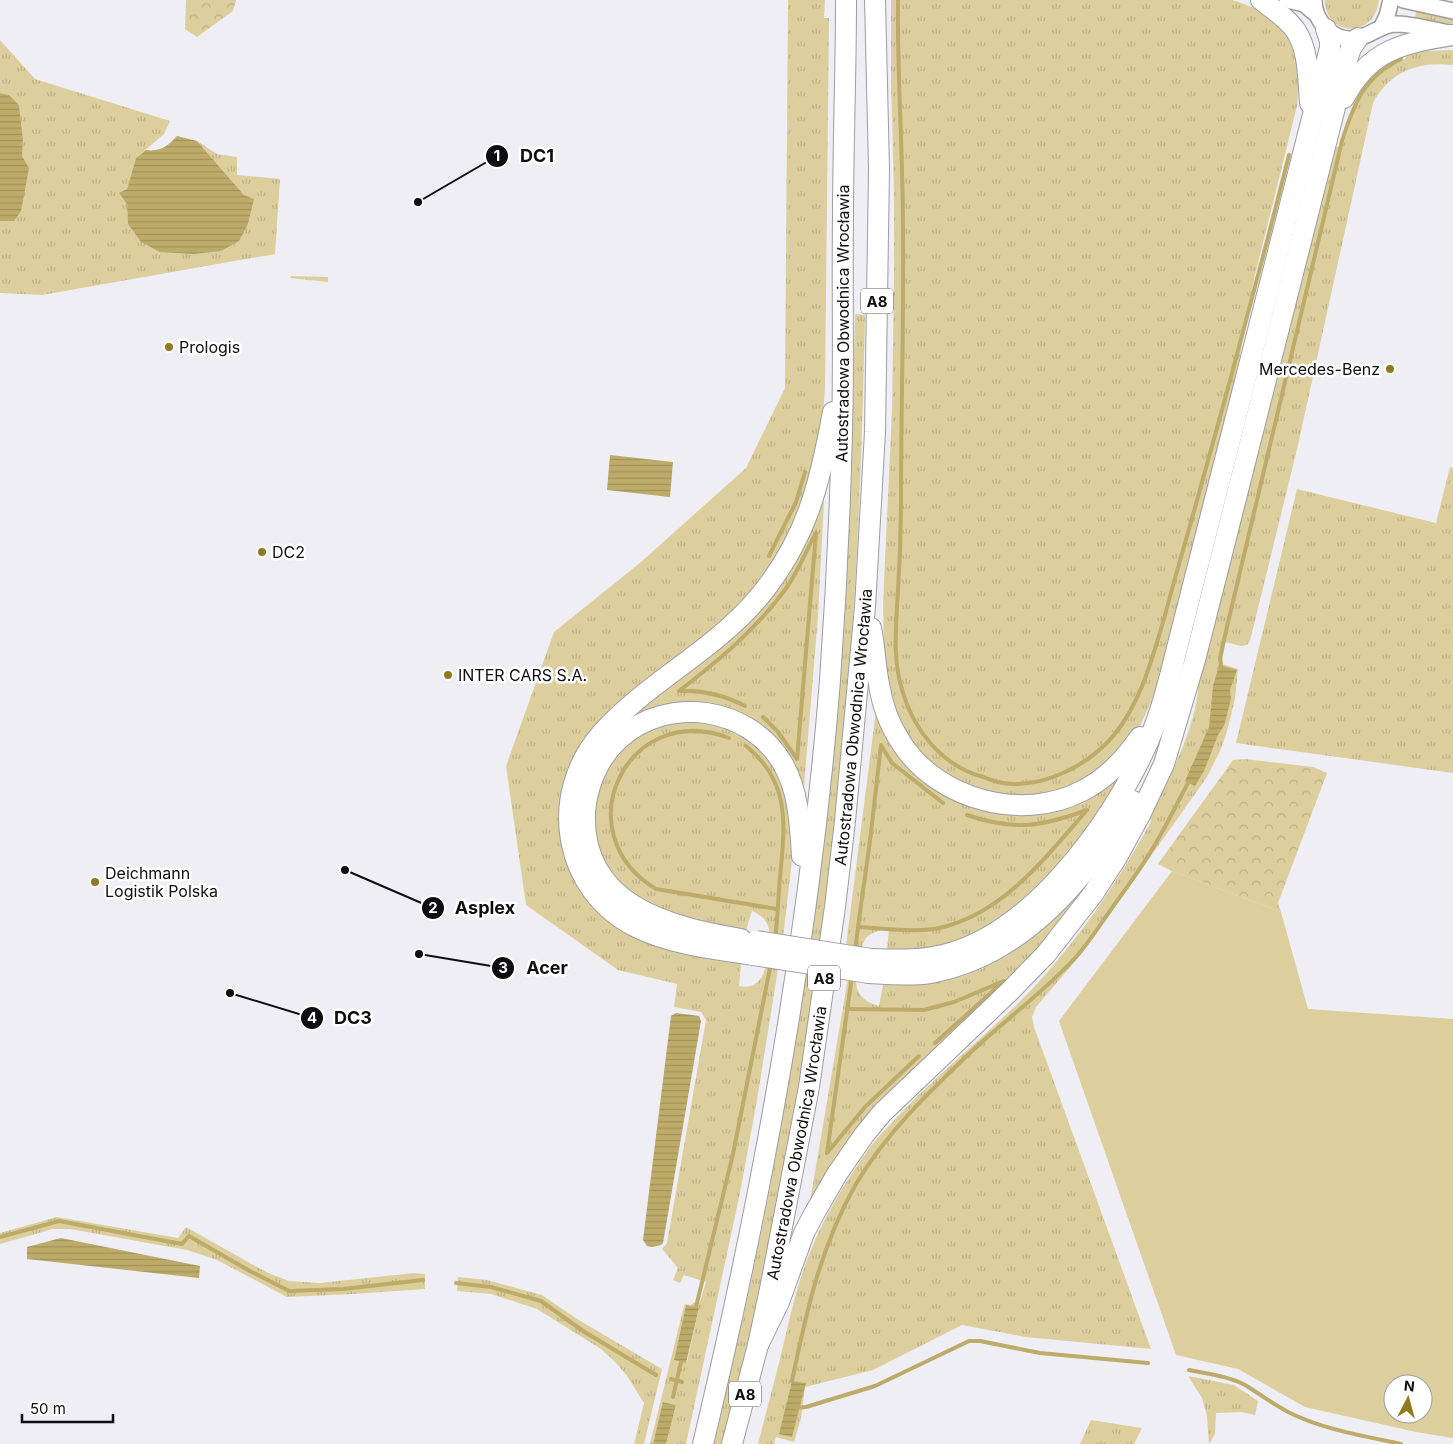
<svg xmlns="http://www.w3.org/2000/svg" width="1453" height="1444" viewBox="0 0 1453 1444" font-family="Inter,sans-serif">
  <style>
    .grass { fill: url(#grass-tufts); fill-rule: evenodd }
    .forest { fill: url(#forest-crowns) }
    .garden { fill: #ddcf9d; fill-rule: evenodd }
    .water { fill: url(#water-rules) }
    .lines { fill: none; stroke-linecap: round; stroke-linejoin: round }
    .stream { stroke: #bdab69; stroke-width: 4 }
    .secondary-casing { stroke: #9c9ca2; stroke-width: 18 }
    .highway-casing { stroke: #9c9ca2; stroke-width: 22 }
    .secondary { stroke: #fff; stroke-width: 15 }
    .highway { stroke: #fff; stroke-width: 20 }
    .highway-bridge-casing { stroke: #9c9ca2; stroke-width: 22; stroke-linecap: butt }
    .highway-bridge { stroke: #fff; stroke-width: 20 }
    .poi-dot { fill: #907a20; stroke: #fff; stroke-width: 2 }
    .labels { text-anchor: middle; dominant-baseline: central; stroke-width: 5; stroke-linejoin: round; paint-order: stroke }
    .shield { fill: #fff; stroke: #565658; stroke-width: 1 }
    .shield-label { font-size: 15px; font-weight: bold; fill: #0e0e10 }
    .street-label { font-size: 16px; fill: #0e0e10; stroke: #fff }
    .poi-label { font-size: 16px; fill: #0e0e10; stroke: #fff; text-anchor: start }
    .leader { fill: none; stroke: #0e0e10; stroke-width: 2 }
    .callout-dot { fill: #0e0e10; stroke: #fff; stroke-width: 2 }
    .mark-label { font-size: 15px; text-anchor: middle; font-weight: bold; fill: #fff }
    .callout-label { font-size: 18px; text-anchor: middle; font-weight: bold; fill: #0e0e10; stroke: #fff; stroke-width: 5; stroke-linejoin: round; paint-order: stroke }
  </style>
  <defs>
    <pattern id="grass-tufts" width="24" height="20" patternUnits="userSpaceOnUse" patternTransform="scale(1.25)"><rect width="24" height="20" fill="#ddcf9d"/><path d="M3 7l-1-3M5 7V3M7 7l1-3M15 17l-1-3M17 17v-4M19 17l1-3" fill="none" stroke="#bcb186"/></pattern>
    <pattern id="forest-crowns" width="20" height="18" patternUnits="userSpaceOnUse" patternTransform="scale(1.25)"><rect width="20" height="18" fill="#ddcf9d"/><path d="M2 6a3 3 0 1 1 6 0M12 15a3 3 0 1 1 6 0" fill="none" stroke="#bcb186"/></pattern>
    <pattern id="water-rules" width="6" height="5" patternUnits="userSpaceOnUse" patternTransform="scale(1.25)"><rect width="6" height="5" fill="#bdab69"/><path d="M0 2.5h6" fill="none" stroke="#a1925a"/></pattern>
  </defs>
  <rect width="100%" height="100%" fill="#efeef5"/>
  <g class="grass">
    <path d="M788,0H825L824,18H829L825,389L822,430L803,509L768,573L724,621L593,729L573,758L564,780L560,798L559,824L564,856L578,886L593,906L606,918L634,937L741,964L739,986C764,991 766,967 768,949C769,942 771,933 768,926C765,918 759,914 752,911L746,930L713,927L638,900L610,873L599,851L593,820L598,789L611,762L628,743L654,727L690,719L733,728L771,758L786,789L793,851L783,938L757,1100L740,1193L686,1444H666L676,1405L664,1402L653,1444H650L684,1306L685,1304L691,1305L695,1302H700L706,1282L684,1275L680,1283L673,1280L678,1268L662,1249L667,1243L706,1020L701,1012L674,1007L677,984L618,970L526,905L506,766L554,632L641,562L746,468L785,388ZM686,1305L699,1308L687,1362L674,1360Z"/>
    <path d="M891,0H1232C1291,18 1303,47 1297,106L1255,275L1233,392L1162,672L1153,698L1139,728L1100,771L1067,788L1041,795L996,794L951,778L930,763L902,728L890,702L884,657L883,603L892,411L894,279V191L891,81Z"/>
    <path d="M1325,0H1379V1C1373,40 1325,36 1325,0Z"/>
    <polygon points="1416,11 1453,18 1453,25 1415,18"/>
    <polygon points="0,40 35,79 170,121 164,134 136,158 127,189 128,224 244,195 197,141 217,154 237,157 237,175 280,179 275,254 42,295 0,293 0,221 14,221 23,139 19,105 9,95 0,93"/>
    <path d="M1453,50V65C1418,61 1390,71 1373,103L1298,445L1250,641L1247,645L1241,646L1225,642L1222,664L1238,669L1235,699L1226,735L1220,751L1207,777L1083,952L1036,1007L1032,1017L1034,1027L1151,1349L1026,1337L962,1325L873,1370L805,1387L801,1418L794,1442L776,1437L774,1444H758C765,1417 772,1390 779,1363C787,1331 793,1300 804,1268C819,1225 843,1184 871,1146C881,1133 893,1122 904,1110C945,1067 992,1031 1033,988C1080,938 1118,881 1151,822L1150,817C1168,780 1194,732 1198,690L1196,689L1307,261L1333,146L1342,148L1354,110L1369,83L1390,66L1405,59L1407,54L1426,51Z"/>
    <polygon points="291,276 328,277 328,282 290,278"/>
    <path d="M855,314L865,315C862,462 856,609 843,755C822,988 780,1218 723,1444H713L749,1291L770,1188L795,1044L812,935L821,860L850,502Z"/>
    <polygon points="1450,467 1453,468 1453,773 1236,743 1297,489 1436,523"/>
    <path d="M824,501L818,616L804,786C797,770 790,755 779,742C746,704 690,693 645,714V717C568,758 556,861 631,911C663,933 703,937 741,943L740,948C704,942 665,938 634,919C583,888 560,824 586,770C597,746 616,725 637,708L639,710C692,669 753,628 789,570C803,548 813,524 824,501Z"/>
    <path d="M876,711L885,734L998,812L1119,776L1121,777L1076,847L1012,913L954,945L906,950L887,949L889,929C881,930 874,931 867,937C862,943 861,951 859,959C855,981 851,998 879,1006L883,985C903,985 924,985 944,981C1006,968 1051,925 1091,878L1055,934L809,1207L848,978L842,977Z"/>
    <polygon points="57,1217 178,1238 186,1227 266,1272 289,1281 320,1283 414,1273 425,1274 425,1289 353,1294 287,1297 217,1260 187,1250 70,1229 53,1229 0,1244 0,1233"/>
    <polygon points="458,1277 487,1280 542,1295 577,1319 662,1369 644,1444 634,1444 644,1403 627,1376 616,1363 601,1349 537,1309 491,1294 457,1291"/>
    <polygon points="1188,1376 1234,1385 1258,1401 1255,1415 1241,1412 1216,1413 1215,1434 1209,1444 1207,1416 1202,1398"/>
    <polygon points="1091,1420 1142,1428 1134,1444 1080,1444"/>
  </g>
  <g class="forest">
    <polygon points="186,0 236,0 233,11 197,37 185,29"/>
    <polygon points="1245,759 1313,767 1327,773 1278,903 1281,912 1172,871 1158,864 1233,760"/>
  </g>
  <path class="garden" d="M1172,871L1281,912L1308,1009L1453,1019V1438L1416,1432L1305,1407L1238,1369L1176,1355L1059,1021ZM1393,1384H1423V1414H1393Z"/>
  <g class="water">
    <polygon points="0,93 9,95 19,105 23,139 22,156 29,168 21,211 14,221 0,221"/>
    <path d="M177,136L197,141L244,195L254,199L248,224L239,241L221,251L194,254L160,252L141,242L128,224L127,204L119,193L127,189L136,158L146,150C160,152 168,146 177,136Z"/>
    <polygon points="610,455 673,462 670,497 607,490"/>
    <polygon points="1219,665 1237,670 1230,690 1231,699 1224,726 1218,735 1204,771 1195,786 1185,781 1209,727 1213,686"/>
    <polygon points="676,1013 699,1016 701,1021 663,1243 661,1245 652,1247 647,1246 643,1240 671,1016"/>
    <polygon points="61,1238 200,1266 199,1278 27,1259 27,1247"/>
    <polygon points="686,1305 699,1308 686,1363 674,1360"/>
    <polygon points="792,1381 806,1383 792,1437 779,1434"/>
    <polygon points="663,1402 676,1405 666,1444 653,1444"/>
  </g>
  <g class="lines">
    <g class="stream">
      <path d="M898,0C897,76 903,152 903,229C904,318 901,408 901,497C901,529 900,560 898,591C896,626 892,660 903,693C914,730 942,765 980,776C987,778 995,782 1003,783C1043,789 1089,765 1114,735C1141,702 1152,659 1164,619C1171,592 1179,564 1187,536C1223,409 1257,282 1289,155"/>
      <polyline points="769,556 796,502 805,472"/>
      <path d="M1221,665L1220,658L1226,631L1342,141C1354,103 1364,77 1401,59"/>
      <path d="M745,706C724,695 702,690 679,691C718,661 758,628 787,587C798,571 806,551 816,533L797,759L778,732L763,717"/>
      <path d="M729,738C627,699 563,833 656,889L777,909"/>
      <path d="M746,746C791,782 785,825 780,877C778,897 778,918 775,939"/>
      <path d="M943,803L892,763L881,745L870,841L858,927C883,928 915,933 939,928C1003,914 1046,857 1087,810C1041,827 1014,831 967,815"/>
      <polyline points="855,952 858,927"/>
      <polyline points="852,976 827,1153 865,1107 919,1056"/>
      <polyline points="847,1009 924,1010 954,1002 1004,981 935,1043"/>
      <polyline points="0,1237 59,1221 182,1244 189,1236 248,1270 289,1291 343,1289 423,1280"/>
      <polyline points="456,1283 491,1287 541,1301 583,1331 656,1375"/>
      <polyline points="696,1307 733,1154 771,963"/>
      <path d="M1189,1370C1208,1374 1228,1376 1245,1385C1260,1394 1274,1405 1290,1413C1325,1430 1364,1436 1401,1444"/>
      <polyline points="671,1379 682,1382"/>
      <path d="M792,1381C806,1313 821,1245 856,1184C886,1133 930,1091 972,1051C1006,1019 1045,991 1076,957C1089,942 1100,925 1112,908C1124,891 1137,874 1148,856C1163,833 1175,807 1188,783"/>
      <polyline points="673,1397 681,1362"/>
      <polyline points="796,1408 806,1407 875,1386 969,1341 980,1341 1040,1353 1148,1363"/>
    </g>
    <g class="secondary-casing">
      <g id="secondary">
        <polyline points="1287,0 1304,4 1316,14"/>
        <path d="M1314,0C1314,22 1335,44 1358,38C1371,35 1381,25 1395,24C1413,24 1432,30 1449,33"/>
        <polyline points="1403,0 1453,11"/>
        <polyline points="1381,28 1387,16 1391,0"/>
      </g>
    </g>
    <g class="highway-casing">
      <g id="highway">
        <path d="M1261,0C1273,9 1287,18 1296,31C1309,51 1308,79 1310,103"/>
        <path d="M1344,98C1369,50 1402,43 1453,35"/>
        <path d="M871,628C875,646 875,666 879,684C882,705 890,726 902,744C939,800 1022,822 1082,791C1107,778 1124,760 1140,737"/>
        <path d="M741,939C668,927 581,905 585,812C587,785 599,757 619,739C669,694 750,707 783,764C799,792 800,825 802,856"/>
        <path d="M753,955C715,949 674,945 638,928C563,892 547,796 601,734C647,682 714,651 759,597C807,539 820,483 833,412"/>
        <path d="M871,959C899,960 926,961 954,952C1042,924 1123,808 1155,725C1164,702 1170,676 1176,652L1330,48V41L1326,29"/>
        <path d="M869,973C889,974 910,976 930,973C1023,957 1087,877 1133,801"/>
        <polyline points="758,1345 779,1302 804,1233 814,1214 837,1174 864,1135 882,1113 1009,992 1046,954 1093,894 1117,857 1140,815 1164,764 1195,660 1347,60 1351,48 1358,38"/>
        <path id="s1" d="M703,1444C763,1193 810,937 830,680C836,597 840,514 842,432C844,361 842,290 843,219C843,146 846,73 846,0"/>
        <path id="s2" d="M732,1444L758,1345L770,1289L809,1087L835,907L845,821L865,607L875,432L879,169L875,0"/>
      </g>
    </g>
    <use href="#secondary" class="secondary"/>
    <use href="#highway" class="highway"/>
    <g class="highway-bridge-casing">
      <g id="highway-bridge">
        <polyline points="756,941 871,959"/>
        <polyline points="753,955 869,973"/>
      </g>
    </g>
    <use href="#highway-bridge" class="highway-bridge"/>
  </g>
  <g class="poi-dot">
    <circle cx="169" cy="347" r="5"/>
    <circle cx="1390" cy="369" r="5"/>
    <circle cx="262" cy="552" r="5"/>
    <circle cx="448" cy="675" r="5"/>
    <circle cx="95" cy="882" r="5"/>
  </g>
  <g class="labels">
    <g class="shield">
      <rect x="861" y="288.5" width="32" height="25" rx="4"/>
      <rect x="808" y="965.5" width="32" height="25" rx="4"/>
      <rect x="729" y="1381.5" width="32" height="25" rx="4"/>
    </g>
    <g class="shield-label">
      <text x="877" y="301">A8</text>
      <text x="824" y="978">A8</text>
      <text x="745" y="1394">A8</text>
    </g>
    <g class="street-label">
      <text stroke="none"><textPath href="#s1" startOffset="1132">Autostradowa Obwodnica Wrocławia</textPath></text>
      <text stroke="none"><textPath href="#s2" startOffset="728">Autostradowa Obwodnica Wrocławia</textPath></text>
      <text stroke="none"><textPath href="#s2" startOffset="308">Autostradowa Obwodnica Wrocławia</textPath></text>
    </g>
    <g class="poi-label">
      <text x="179" y="347">Prologis</text>
      <text x="1380" y="369" text-anchor="end">Mercedes-Benz</text>
      <text x="272" y="552">DC2</text>
      <text x="458" y="675">INTER CARS S.A.</text>
      <text x="105" y="873">Deichmann<tspan x="105" dy="18">Logistik Polska</tspan></text>
    </g>
  </g>
  <path class="leader" d="M418 202L497 156M345 870L433 908M419 954L503 968M230 993L312 1018"/>
  <g class="callout-dot">
    <circle cx="418" cy="202" r="5"/>
    <circle cx="345" cy="870" r="5"/>
    <circle cx="419" cy="954" r="5"/>
    <circle cx="230" cy="993" r="5"/>
    <circle cx="497" cy="156" r="12"/>
    <circle cx="433" cy="908" r="12"/>
    <circle cx="503" cy="968" r="12"/>
    <circle cx="312" cy="1018" r="12"/>
  </g>
  <g class="mark-label">
    <text x="497" y="161">1</text>
    <text x="433" y="913">2</text>
    <text x="503" y="973">3</text>
    <text x="312" y="1023">4</text>
  </g>
  <g class="callout-label">
    <text x="537" y="162">DC1</text>
    <text x="485" y="914">Asplex</text>
    <text x="547" y="974">Acer</text>
    <text x="353" y="1024">DC3</text>
  </g>
  <g transform="translate(1408 1399) rotate(6)"><circle r="24" fill="#ffffff" stroke="#9f9f9f"/>
  <path d="M0-4L9 19L0 12L-9 19Z" fill="#907a20"/>
  <text y="-8" font-size="14" font-weight="bold" text-anchor="middle" fill="#0e0e10">N</text>
  </g>
  <path d="M22 1414v8h91v-8" fill="none" stroke="#0e0e10" stroke-width="2.5"/>
  <text x="30" y="1414" font-size="15" fill="#0e0e10" stroke="#ffffff" stroke-width="4" paint-order="stroke">50 m</text>
</svg>
